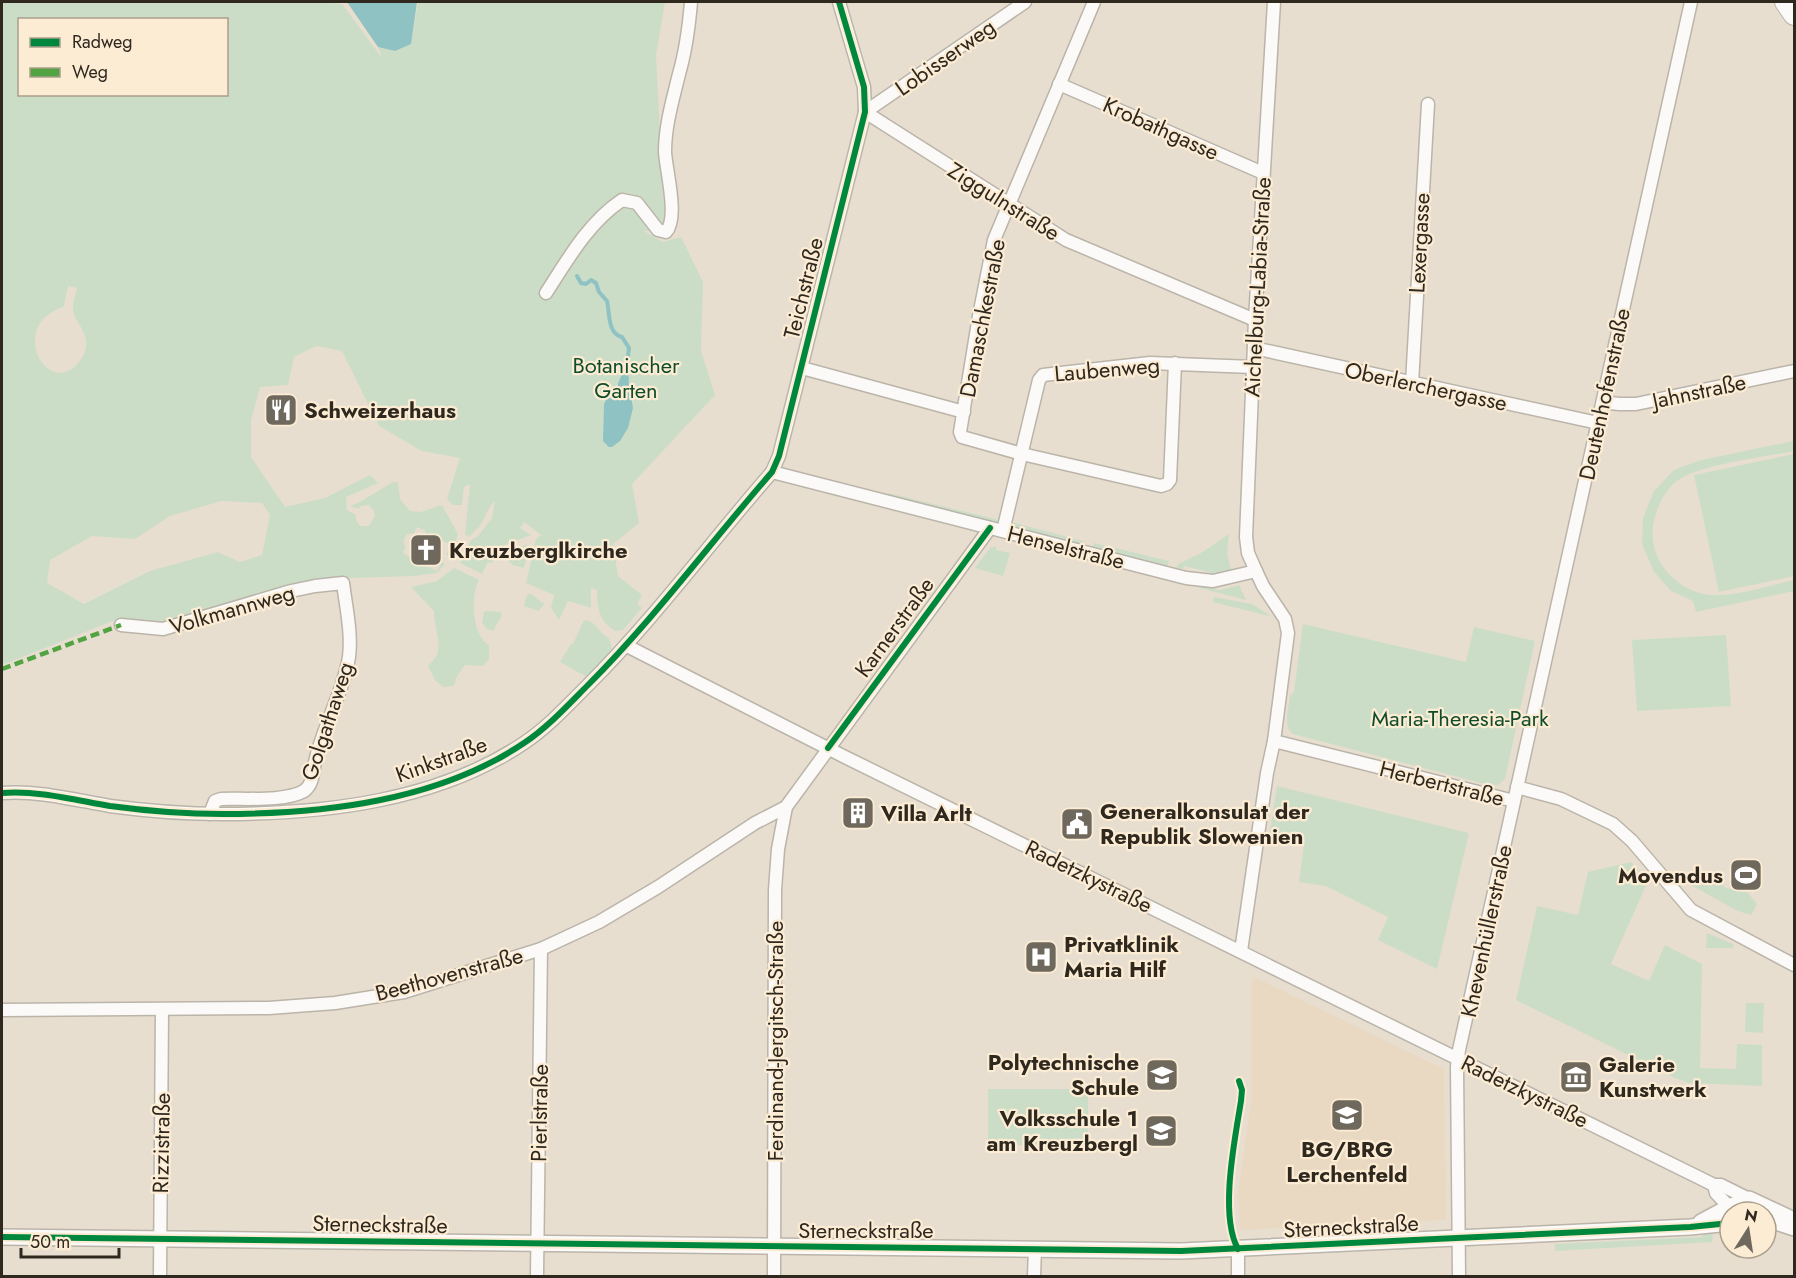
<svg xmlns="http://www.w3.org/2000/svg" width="1796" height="1278" viewBox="0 0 1796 1278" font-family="Jost,sans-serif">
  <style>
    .built { fill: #e9d9c2 }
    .green { fill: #ccddc7; fill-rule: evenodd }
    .water { fill: #8fc2c2 }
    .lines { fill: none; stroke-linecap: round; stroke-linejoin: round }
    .stream { stroke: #8fc2c2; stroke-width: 4 }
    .minor-casing { stroke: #bbb4a9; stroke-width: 15 }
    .tertiary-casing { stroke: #bbb4a9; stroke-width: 18 }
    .primary-casing { stroke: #bbb4a9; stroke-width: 22 }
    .minor { stroke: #fbfaf8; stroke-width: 12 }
    .tertiary { stroke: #fbfaf8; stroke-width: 15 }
    .primary { stroke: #fbfaf8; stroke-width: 20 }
    .quiet { stroke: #52a341; stroke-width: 4.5; stroke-dasharray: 9 4.5; stroke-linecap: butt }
    .cycleway-casing { stroke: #fdecd4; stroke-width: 10 }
    .cycleway { stroke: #00873e; stroke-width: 6 }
    .labels { text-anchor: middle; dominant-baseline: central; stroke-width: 4.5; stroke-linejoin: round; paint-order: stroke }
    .street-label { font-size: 22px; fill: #2e281f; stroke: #fdecd4 }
    .park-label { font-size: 22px; fill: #0f4d2a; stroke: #fdecd4 }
    .poi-label { font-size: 22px; font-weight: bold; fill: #2e281f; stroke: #fdecd4; text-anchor: start }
  </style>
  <rect width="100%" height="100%" fill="#e7ded0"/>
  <polygon class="built" points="1254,977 1444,1069 1446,1220 1243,1230 1240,1228 1238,1192 1251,1102 1251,983"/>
  <g class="green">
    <path d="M2,2H320L342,4L382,58L378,47L395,51L411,43L418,2H665L656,55L663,195L667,229L644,231L663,242L681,237L703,282L701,351L715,395L632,484L639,523L613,544L618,576L642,595L637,604L642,608L623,630L615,631C599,621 597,608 597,590L591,588V608L568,601L559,620L551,608L554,595L526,583L536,539L541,535L524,522L520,528L531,535L504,545L506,548L491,563L488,562L482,574L460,563L471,540L478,536L492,518L495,501L491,505L480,526L469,537L465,535L470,484L464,487L462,505H453L447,499L460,458L422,451L379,426L342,351L316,346L294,357L288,385L260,387L251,421V457L285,507L325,498L370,475L378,483L346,497L347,510L356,515V520L360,526H369L375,516L374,511L369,505L361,506L358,509L350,506L360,502L393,482H398L400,499L410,511L421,512L442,505L458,534L451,556L446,555L451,545L441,540L439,543L424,535L426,531L417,527L414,533L407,534L403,542L406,547L403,553L412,558L414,555L429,563L428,567L437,571L442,562L445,564L437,573L414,576L350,578L301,583L198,611L172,621L157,622L137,620L113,621L2,665ZM20,20H226V94H20ZM68,286L77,288C76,294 72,304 73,310C75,323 88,332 86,345C86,351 83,357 79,362C54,393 21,349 41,322C46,314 56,310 64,306ZM221,501L262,503L270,515L262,555L240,562L218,552L150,571L84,604L47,583L50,560L92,536L135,539L170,516Z"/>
    <path d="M1794,441V451C1764,457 1705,464 1680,479C1670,485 1662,497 1658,508C1642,544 1663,582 1700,593C1725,601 1769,585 1794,580V591L1696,612L1693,601L1671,591L1654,572L1642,544L1643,518L1654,491L1674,470L1701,460Z"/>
    <polygon points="1794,454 1794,576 1719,592 1694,475"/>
    <polygon points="888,493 999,520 998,523 887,496"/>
    <polygon points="1011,522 1083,541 1082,544 1010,526"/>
    <polygon points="1229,534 1227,554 1231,569 1225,572 1209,575 1209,572 1184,566 1183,569 1177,568 1178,564 1201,553"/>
    <polygon points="1094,543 1169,561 1168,566 1093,547"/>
    <polygon points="526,545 529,546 524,568 513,565 506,559 515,548"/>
    <polygon points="996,546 996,550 1010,553 1003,576 975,568 990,548"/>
    <path d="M454,568L479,580C470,596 472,636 489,645V659L483,666L465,665L457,676L454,686L443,687L435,680L428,666C430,663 435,659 437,655C442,642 433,624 434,611L411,587L437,581Z"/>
    <polygon points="1197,585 1220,590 1239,585 1246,600 1196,587"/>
    <polygon points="530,593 544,604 539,611 524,606 526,597"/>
    <polygon points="1214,597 1252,604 1273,617 1213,602"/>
    <polygon points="486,611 500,612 502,615 493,631 487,629 482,623 484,612"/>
    <path d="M584,620C597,621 598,633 609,638L612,649L587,677L560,662L571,644H573Z"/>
    <path d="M1303,624L1466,662L1474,627L1535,641L1505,779L1498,785H1489L1293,734C1282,727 1289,707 1290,695L1294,692Z"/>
    <polygon points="1726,635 1731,706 1637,711 1632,640"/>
    <polygon points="1277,786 1469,833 1437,969 1378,940 1388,917 1326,886 1299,882 1304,844 1269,838"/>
    <polygon points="1631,862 1648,881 1611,964 1649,981 1665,945 1702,964 1700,1068 1736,1069 1737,1044 1762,1045 1762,1086 1689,1083 1675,1078 1516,1000 1537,906 1578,915 1588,872"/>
    <polygon points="1697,868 1726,888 1747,892 1757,904 1751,915 1738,911 1687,883"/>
    <polygon points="1707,933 1733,944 1733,948 1706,948"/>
    <polygon points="1746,1003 1764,1003 1763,1033 1745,1032"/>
    <rect x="988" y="1089" width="100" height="56"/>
    <polygon points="1709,1231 1713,1233 1712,1242 1555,1251 1555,1244 1701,1237 1706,1232"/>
  </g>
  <g class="water">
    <polygon points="344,2 417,2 411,44 395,51 378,47 347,2"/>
    <polygon points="626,363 628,363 629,385 633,408 628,428 620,441 612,447 609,447 603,441 604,404 607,398 616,397 618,384"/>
  </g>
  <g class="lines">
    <path class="stream" d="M577,276L581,283L586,284L591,280L596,283L599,292L607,301C610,313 607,333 622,337L629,348L627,363"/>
    <g class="minor-casing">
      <g id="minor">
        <polyline points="1094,2 994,240 979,316 960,432 962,437 1022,454 1161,486 1167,484 1170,480 1175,363"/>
        <polyline points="1059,84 1263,173"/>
        <polyline points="865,112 1066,240 1255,320"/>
        <polyline points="865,112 1025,2"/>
        <path d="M546,293C568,259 588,223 622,200L637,203L658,230L666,232C679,218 666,170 665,152C665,125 673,99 679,74C686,50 689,26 691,2"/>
        <polyline points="1254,348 1598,423"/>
        <polyline points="802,368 964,412"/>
        <polyline points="1412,383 1428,104"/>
        <polyline points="1603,402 1619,404 1636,404 1794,371"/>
        <polyline points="772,472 1186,578 1213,581 1256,571"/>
        <polyline points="1003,531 1039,380 1043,375 1150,363 1253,367"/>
        <path d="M121,625L163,629L291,591L315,586L343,583C346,607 352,633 349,657C343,693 323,726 315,762C313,772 313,785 304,791C285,802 243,798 221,799L215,801L210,814"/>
        <polyline points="627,646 843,756 1714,1185 1721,1185 1749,1199"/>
        <polyline points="1274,741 1514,801"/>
        <polyline points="1517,787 1561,799 1613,824 1632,841 1691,910 1794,965"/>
        <path d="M2,793C37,790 75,800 110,806C147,811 185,814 223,814C324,814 438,801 524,743C548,727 568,705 588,685C654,619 710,543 772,472L779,456L865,112L864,87L839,2"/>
        <polyline points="1241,951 1267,773 1274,741 1288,633 1285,619 1263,586 1256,571 1248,553 1246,537 1255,320 1274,2"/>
        <polyline points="2,1010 269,1008 335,1003 404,992 541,949 599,922 658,887 755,823 786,807 990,528"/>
        <polyline points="1714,1185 1716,1193 1734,1212"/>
        <polyline points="160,1276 162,1010"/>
        <polyline points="537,1276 541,949"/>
        <polyline points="774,1276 775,890 778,849 786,807"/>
        <polyline points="1034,1276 1035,1249"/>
        <polyline points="1238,1276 1238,1249"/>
        <polyline points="1459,1276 1457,1067 1459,1050 1691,2"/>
      </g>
    </g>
    <g class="tertiary-casing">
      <g id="tertiary">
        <polyline points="1701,1222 1729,1207 1749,1199 1794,1220"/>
        <polyline points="1766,1222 1779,1223 1794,1228"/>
        <polyline points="2,1237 1181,1251 1690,1227 1730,1223"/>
      </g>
    </g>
    <g class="primary-casing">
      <polyline id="primary" points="1785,2 1794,15"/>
    </g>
    <use href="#minor" class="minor"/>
    <use href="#tertiary" class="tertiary"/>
    <use href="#primary" class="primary"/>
    <polyline class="quiet" points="2,669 121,625"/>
    <g class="cycleway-casing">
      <g id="cycleway">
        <polyline points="828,748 990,528"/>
        <path d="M2,793C37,790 75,800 110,806C147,811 185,814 223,814C324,814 438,801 524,743C548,727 568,705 588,685C654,619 710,543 772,472L779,456L865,112L864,87L839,2"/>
        <polyline points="2,1237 1181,1251 1690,1227 1730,1223"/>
        <path d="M1238,1249C1219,1215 1235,1139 1241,1101L1242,1090L1239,1081"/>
      </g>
    </g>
    <use href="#cycleway" class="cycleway"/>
  </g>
  <defs>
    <g id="restaurant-square" transform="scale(1.725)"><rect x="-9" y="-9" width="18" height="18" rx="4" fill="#6f685d" stroke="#fdecd4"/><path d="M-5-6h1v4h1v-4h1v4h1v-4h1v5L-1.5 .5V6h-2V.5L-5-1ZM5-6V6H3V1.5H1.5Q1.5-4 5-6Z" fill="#fff"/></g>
    <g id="church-square" transform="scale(1.725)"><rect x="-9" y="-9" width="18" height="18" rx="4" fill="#6f685d" stroke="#fdecd4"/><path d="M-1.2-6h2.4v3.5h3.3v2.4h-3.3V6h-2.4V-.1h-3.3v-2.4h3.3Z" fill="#fff"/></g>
    <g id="building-square" transform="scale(1.725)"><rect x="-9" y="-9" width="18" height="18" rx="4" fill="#6f685d" stroke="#fdecd4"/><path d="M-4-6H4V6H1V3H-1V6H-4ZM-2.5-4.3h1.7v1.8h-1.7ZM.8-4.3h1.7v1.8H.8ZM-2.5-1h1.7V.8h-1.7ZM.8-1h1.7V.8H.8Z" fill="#fff"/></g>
    <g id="civic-square" transform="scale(1.725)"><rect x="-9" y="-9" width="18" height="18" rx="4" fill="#6f685d" stroke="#fdecd4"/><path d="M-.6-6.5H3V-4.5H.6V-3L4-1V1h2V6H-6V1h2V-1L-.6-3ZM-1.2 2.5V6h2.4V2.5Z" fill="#fff"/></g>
    <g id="stadium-square" transform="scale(1.725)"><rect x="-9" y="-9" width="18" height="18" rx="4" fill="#6f685d" stroke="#fdecd4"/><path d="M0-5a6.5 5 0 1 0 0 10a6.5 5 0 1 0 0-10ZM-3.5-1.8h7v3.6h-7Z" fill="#fff"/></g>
    <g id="hospital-square" transform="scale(1.725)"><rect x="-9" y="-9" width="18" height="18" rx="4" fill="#6f685d" stroke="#fdecd4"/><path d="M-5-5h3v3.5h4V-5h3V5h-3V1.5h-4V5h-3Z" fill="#fff"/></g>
    <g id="school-square" transform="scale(1.725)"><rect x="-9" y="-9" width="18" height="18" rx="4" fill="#6f685d" stroke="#fdecd4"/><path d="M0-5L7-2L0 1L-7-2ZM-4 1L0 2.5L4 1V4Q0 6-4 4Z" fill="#fff"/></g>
    <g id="museum-square" transform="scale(1.725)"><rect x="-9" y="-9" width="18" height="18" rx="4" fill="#6f685d" stroke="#fdecd4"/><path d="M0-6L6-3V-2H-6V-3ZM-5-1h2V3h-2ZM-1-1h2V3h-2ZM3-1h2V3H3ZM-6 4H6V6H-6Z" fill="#fff"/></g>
  </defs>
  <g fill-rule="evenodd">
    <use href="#restaurant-square" x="281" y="410"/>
    <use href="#church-square" x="426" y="550"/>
    <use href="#building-square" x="858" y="813"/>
    <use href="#civic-square" x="1077" y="824"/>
    <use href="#stadium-square" x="1746" y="875"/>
    <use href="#hospital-square" x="1041" y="957"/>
    <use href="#school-square" x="1162" y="1075"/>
    <use href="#museum-square" x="1576" y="1077"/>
    <use href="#school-square" x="1347" y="1115"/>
    <use href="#school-square" x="1161" y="1131"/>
  </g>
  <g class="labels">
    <g class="street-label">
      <text transform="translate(945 57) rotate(-35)">Lobisserweg</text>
      <text transform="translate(1161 128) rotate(24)">Krobathgasse</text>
      <text transform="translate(1004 201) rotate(32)">Ziggulnstraße</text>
      <text transform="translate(1419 243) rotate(-87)">Lexergasse</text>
      <text transform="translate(1257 287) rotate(-87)">Aichelburg-Labia-Straße</text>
      <text transform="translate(803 288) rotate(-76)">Teichstraße</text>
      <text transform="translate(982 318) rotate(-79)">Damaschkestraße</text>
      <text transform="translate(1107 369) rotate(-5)">Laubenweg</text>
      <text transform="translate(1426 386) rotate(12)">Oberlerchergasse</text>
      <text transform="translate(1699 391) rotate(-12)">Jahnstraße</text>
      <text transform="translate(1604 394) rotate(-78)">Deutenhofenstraße</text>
      <text transform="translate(1066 547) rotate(14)">Henselstraße</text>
      <text transform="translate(232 609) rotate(-16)">Volkmannweg</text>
      <text transform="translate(894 627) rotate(-54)">Karnerstraße</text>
      <text transform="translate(327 721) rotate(-72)">Golgathaweg</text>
      <text transform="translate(441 759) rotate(-20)">Kinkstraße</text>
      <text transform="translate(1442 783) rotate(14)">Herbertstraße</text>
      <text transform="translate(1089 876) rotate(26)">Radetzkystraße</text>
      <text transform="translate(1486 931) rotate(-78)">Khevenhüllerstraße</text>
      <text transform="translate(449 974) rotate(-15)">Beethovenstraße</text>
      <text transform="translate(775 1041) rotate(-90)">Ferdinand-Jergitsch-Straße</text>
      <text transform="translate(1525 1091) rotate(26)">Radetzkystraße</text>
      <text transform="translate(539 1113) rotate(-89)">Pierlstraße</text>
      <text transform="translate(161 1143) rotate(-89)">Rizzistraße</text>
      <text transform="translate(380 1224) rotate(1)">Sterneckstraße</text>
      <text transform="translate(1351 1226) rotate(-3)">Sterneckstraße</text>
      <text x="866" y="1230">Sterneckstraße</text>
    </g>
    <g class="park-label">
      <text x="626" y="365">Botanischer<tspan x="626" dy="25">Garten</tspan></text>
      <text x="1460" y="718">Maria-Theresia-Park</text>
    </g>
    <g class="poi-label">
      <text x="304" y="410">Schweizerhaus</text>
      <text x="449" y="550">Kreuzberglkirche</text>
      <text x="1100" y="811">Generalkonsulat der<tspan x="1100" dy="25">Republik Slowenien</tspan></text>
      <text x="881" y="813">Villa Arlt</text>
      <text x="1723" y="875" text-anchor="end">Movendus</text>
      <text x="1064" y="944">Privatklinik<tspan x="1064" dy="25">Maria Hilf</tspan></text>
      <text x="1139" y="1062" text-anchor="end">Polytechnische<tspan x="1139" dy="25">Schule</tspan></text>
      <text x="1599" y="1064">Galerie<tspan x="1599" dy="25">Kunstwerk</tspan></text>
      <text x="1138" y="1118" text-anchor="end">Volksschule 1<tspan x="1138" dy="25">am Kreuzbergl</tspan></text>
      <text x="1347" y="1149" text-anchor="middle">BG/BRG<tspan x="1347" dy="25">Lerchenfeld</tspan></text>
    </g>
  </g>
  <rect width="1796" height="1278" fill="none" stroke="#2e281f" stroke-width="6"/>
  <rect x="18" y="18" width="210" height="78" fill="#fdecd4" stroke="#aa9e8c" stroke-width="1.5"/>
  <rect x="30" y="38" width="30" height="9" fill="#00873e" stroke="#aa9e8c" stroke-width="1.5"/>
  <text x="72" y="48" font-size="18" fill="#2e281f">Radweg</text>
  <rect x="30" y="68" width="30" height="9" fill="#52a341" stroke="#aa9e8c" stroke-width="1.5"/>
  <text x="72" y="78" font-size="18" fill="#2e281f">Weg</text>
  <g transform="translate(1748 1230) rotate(12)"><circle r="28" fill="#fdecd4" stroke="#aa9e8c" stroke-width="1.5"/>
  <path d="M0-4.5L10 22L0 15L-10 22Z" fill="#6f685d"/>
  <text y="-9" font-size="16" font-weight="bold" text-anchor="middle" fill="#2e281f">N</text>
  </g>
  <path d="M21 1248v9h98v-9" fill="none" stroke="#2e281f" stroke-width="3"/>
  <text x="30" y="1248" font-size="18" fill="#2e281f" stroke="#fdecd4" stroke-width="4.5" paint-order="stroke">50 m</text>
</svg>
